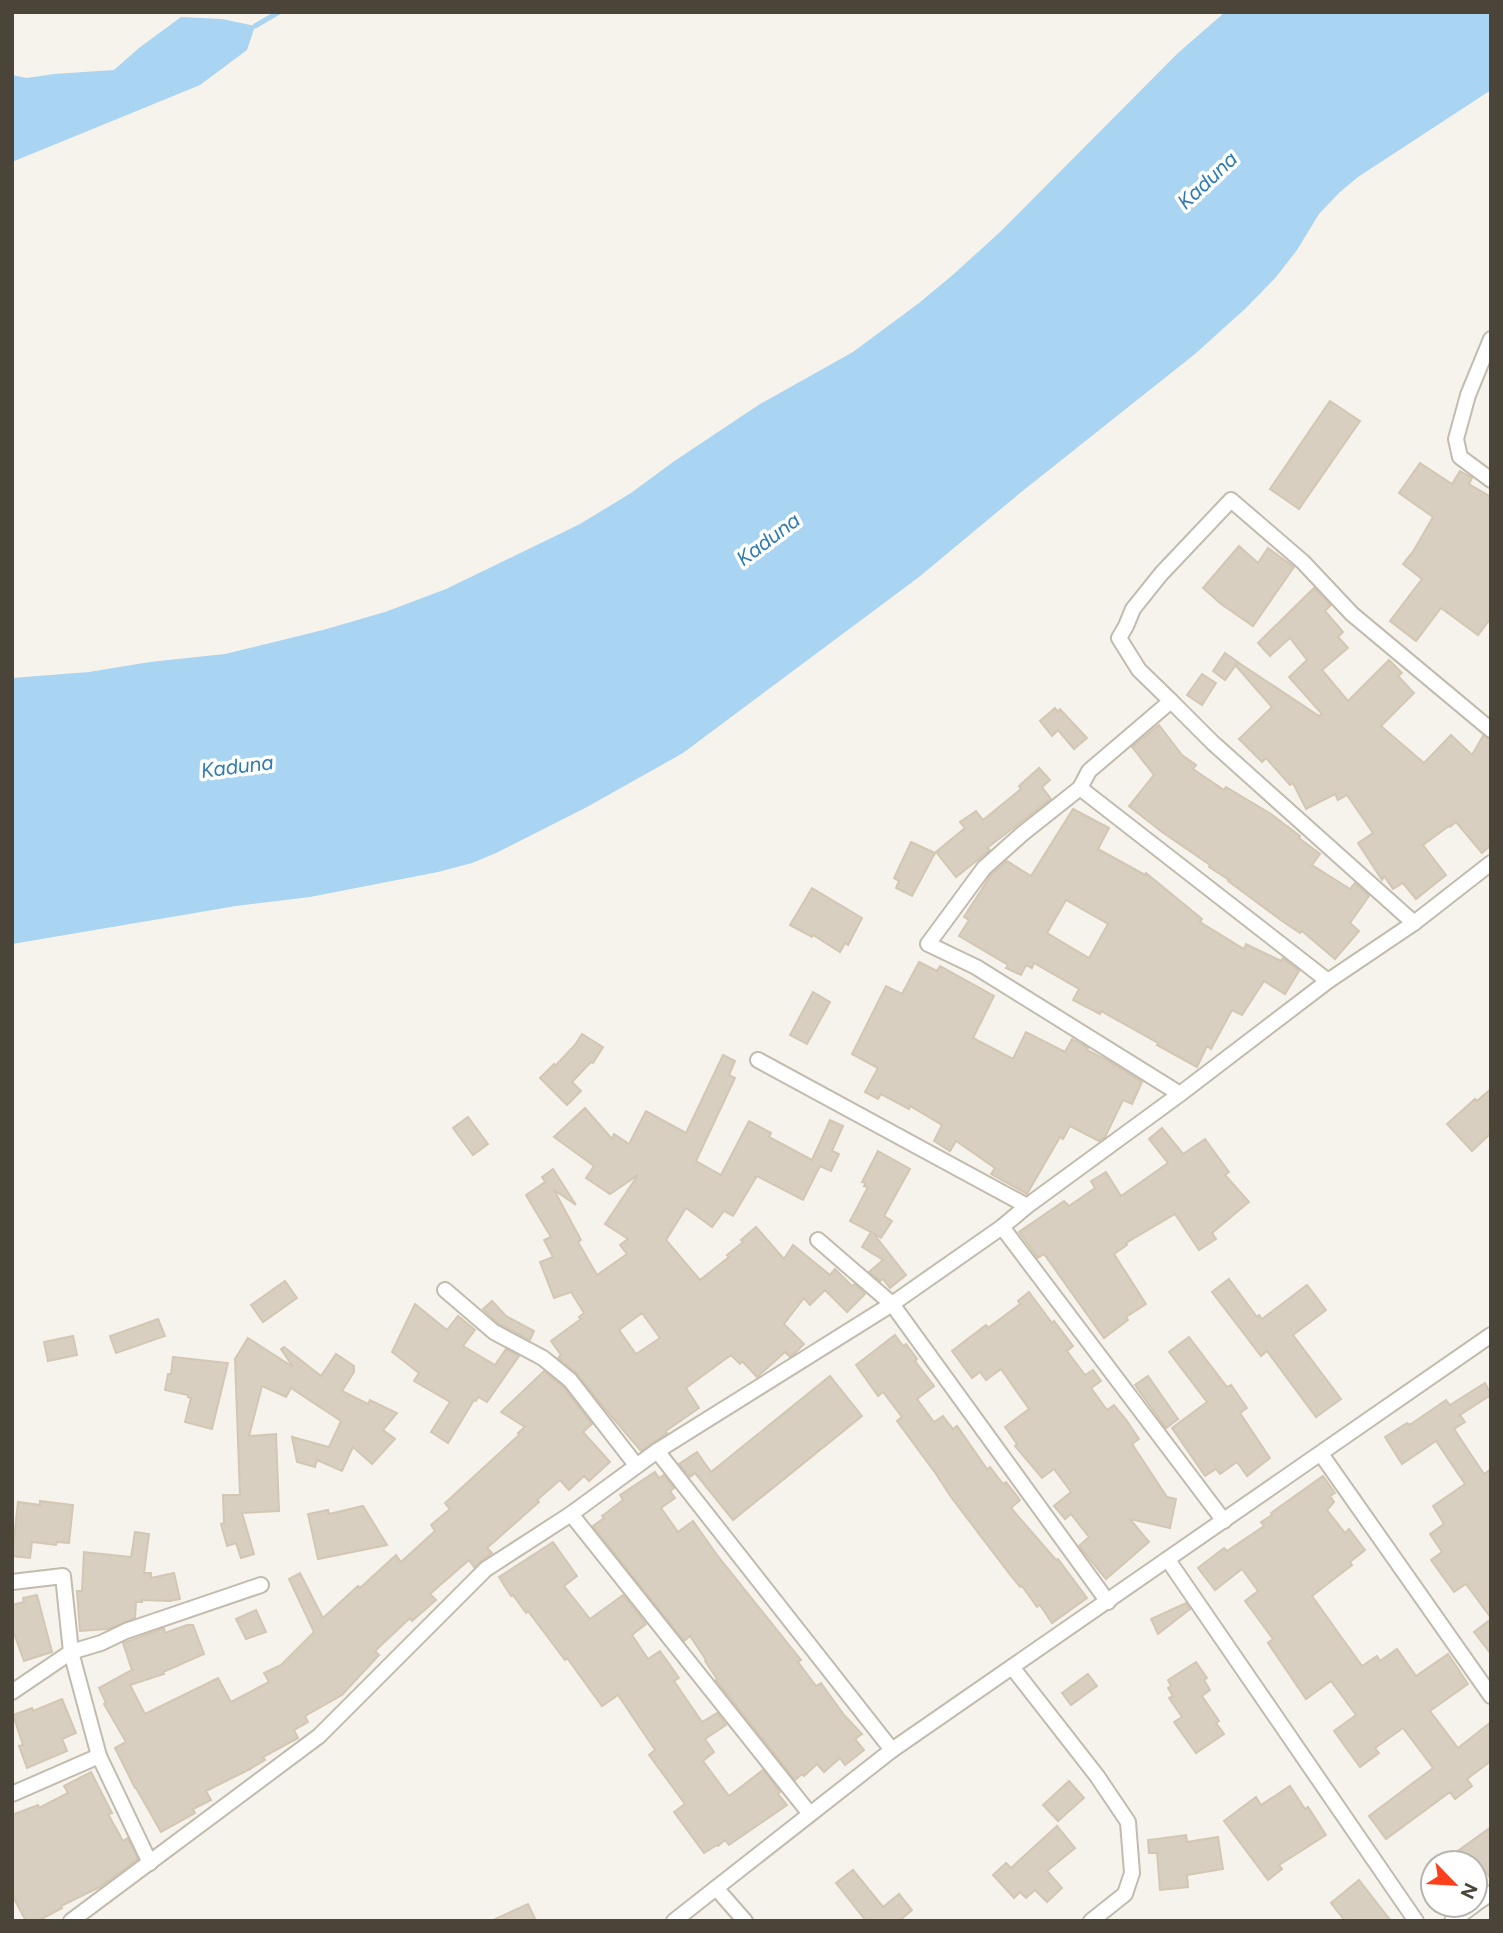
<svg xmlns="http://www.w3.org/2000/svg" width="1503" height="1933" viewBox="0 0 1503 1933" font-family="Figtree,sans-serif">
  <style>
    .water { fill: #a9d4f2 }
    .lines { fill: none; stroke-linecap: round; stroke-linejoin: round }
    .stream { stroke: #a9d4f2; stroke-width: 5 }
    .building { fill: #d8cfc1; stroke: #d3c7b4; stroke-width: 2; fill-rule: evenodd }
    .street-casing { stroke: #c2bbae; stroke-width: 18 }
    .street { stroke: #fff; stroke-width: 14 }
    .labels { text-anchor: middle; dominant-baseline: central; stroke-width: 7; stroke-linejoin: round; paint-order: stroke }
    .water-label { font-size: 21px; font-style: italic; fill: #2e7ab2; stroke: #fff }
  </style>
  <rect width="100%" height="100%" fill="#f6f3ec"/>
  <g class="water">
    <polygon points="1225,12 1491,12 1491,90 1358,177 1340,192 1319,214 1297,250 1276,277 1246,308 1195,354 1020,493 919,577 683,753 587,807 496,853 472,863 438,872 310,897 236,906 12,944 12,678 89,672 150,662 225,654 323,630 385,612 446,589 580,524 631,493 673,462 760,404 853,352 919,303 955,273 1000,232 1177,54"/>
    <polygon points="181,17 222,19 255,26 247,50 200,85 12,162 12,75 27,78 54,74 114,70 139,48"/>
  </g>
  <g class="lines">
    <polyline class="stream" points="255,26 279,12"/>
  </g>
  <g class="building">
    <polygon points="1330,401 1360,421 1299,509 1270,489"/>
    <polygon points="1420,463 1452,484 1460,471 1472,478 1469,484 1491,497 1491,618 1478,635 1441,608 1416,641 1390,621 1422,579 1403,564 1414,550 1433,517 1399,493"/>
    <polygon points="1239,546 1258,563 1268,548 1294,567 1253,626 1221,604 1203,588"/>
    <polygon points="1314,588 1331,605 1325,611 1343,632 1338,637 1348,648 1322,670 1348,701 1389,660 1402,673 1398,676 1414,693 1381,726 1424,763 1451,735 1472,755 1483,736 1491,739 1491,845 1482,853 1456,822 1450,827 1449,826 1423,845 1446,875 1416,899 1403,883 1393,889 1384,876 1382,880 1358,843 1373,833 1347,795 1338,800 1335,794 1306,809 1293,783 1290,785 1266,758 1262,762 1239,739 1272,707 1236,666 1239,663 1319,716 1322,714 1289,677 1307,660 1290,638 1270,656 1258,643"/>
    <polygon points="1225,653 1238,662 1225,680 1213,671"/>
    <polygon points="1202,674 1216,683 1202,705 1187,695"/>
    <polygon points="1055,708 1058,712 1060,709 1087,738 1074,749 1058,730 1052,736 1040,721"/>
    <polygon points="1159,725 1182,755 1196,765 1193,769 1224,790 1226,787 1271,814 1300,836 1299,838 1320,854 1312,865 1350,889 1355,883 1369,896 1350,923 1359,931 1335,959 1302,931 1300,933 1282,921 1228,881 1229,880 1209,867 1210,865 1162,832 1129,806 1154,775 1132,747"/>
    <polygon points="1039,768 1050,780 1042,787 1051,799 987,848 990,850 956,877 936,852 965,828 960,822 976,811 983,820 1021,789 1019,786"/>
    <path d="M1073,809L1109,828L1098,849L1145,875L1146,873L1202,919L1200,922L1244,949L1246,944L1281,961L1283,958L1299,971L1285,994L1264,981L1242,1015L1232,1010L1211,1049L1207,1046L1197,1067L1157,1045L1158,1043L1101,1011L1100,1014L1073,1000L1079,989L1034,963L1032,968L1026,965L1021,975L1006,968L1008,965L959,936L969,920L964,917L991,875L1007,861L1031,876ZM1066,900L1108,924L1089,958L1047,933Z"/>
    <polygon points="911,842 935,853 912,896 896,888 899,881 894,878"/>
    <polygon points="812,888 862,918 848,945 845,943 840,952 813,935 812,937 790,925"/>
    <polygon points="919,962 937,971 940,966 994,996 973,1038 1013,1059 1026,1032 1065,1052 1072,1039 1088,1048 1087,1050 1105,1059 1142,1082 1132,1104 1123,1100 1105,1137 1099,1141 1070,1126 1063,1139 1060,1137 1027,1194 991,1174 995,1168 956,1141 950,1151 934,1141 942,1125 910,1106 909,1109 881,1094 878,1099 865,1092 878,1068 852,1054 886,986 902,994"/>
    <polygon points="813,992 830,1002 807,1044 790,1035"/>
    <polygon points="582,1034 603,1047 593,1063 591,1062 572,1082 581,1091 567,1105 540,1078 554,1064 555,1066 575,1045"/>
    <path d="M723,1055L735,1061L729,1075L735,1078L696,1161L721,1175L749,1121L771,1133L769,1137L812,1160L830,1120L843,1126L832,1151L839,1154L831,1171L820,1166L803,1200L757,1176L733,1216L724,1211L712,1227L686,1208L666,1240L700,1280L729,1257L727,1255L743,1242L741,1240L756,1227L784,1259L793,1245L830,1275L835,1269L852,1286L855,1284L865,1294L847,1312L825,1290L810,1305L804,1298L784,1324L804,1344L795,1353L790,1357L785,1352L757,1377L742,1361L740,1364L731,1355L686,1388L699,1408L666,1431L667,1433L641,1451L606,1410L577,1374L558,1358L561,1355L551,1341L581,1319L579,1317L584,1313L571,1292L554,1298L540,1262L553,1257L544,1240L551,1237L526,1195L545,1182L542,1177L553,1169L576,1205L554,1190L581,1240L578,1242L597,1275L627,1254L620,1245L628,1239L605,1224L638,1175L610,1194L586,1178L594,1166L554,1137L585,1108L612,1139L614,1134L629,1144L646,1111L686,1133ZM642,1313L660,1338L636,1354L619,1330Z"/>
    <polygon points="1491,1089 1491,1133 1472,1151 1447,1124 1475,1099 1477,1101"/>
    <polygon points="468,1117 488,1144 473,1155 453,1128"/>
    <polygon points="1162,1128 1183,1154 1205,1139 1229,1172 1225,1175 1249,1202 1212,1233 1216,1239 1199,1250 1175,1214 1126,1243 1127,1245 1114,1254 1146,1304 1126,1317 1128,1320 1104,1338 1044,1254 1038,1258 1019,1232 1064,1201 1069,1206 1095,1188 1091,1181 1106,1172 1121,1196 1168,1163 1149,1139"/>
    <polygon points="878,1151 910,1169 884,1216 892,1221 881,1238 873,1233 906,1275 890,1288 883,1279 880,1281 869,1272 883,1260 862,1247 871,1232 850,1221 868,1187 864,1186 866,1183 862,1182"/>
    <polygon points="1229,1279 1257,1317 1259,1315 1262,1319 1307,1285 1326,1310 1293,1335 1341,1399 1316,1417 1267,1351 1261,1356 1212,1292"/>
    <polygon points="285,1281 297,1298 263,1322 251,1305"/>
    <polygon points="1029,1292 1052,1323 1054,1321 1073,1346 1067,1351 1085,1375 1093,1370 1101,1381 1091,1388 1107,1410 1114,1405 1127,1421 1139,1439 1132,1444 1167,1497 1176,1499 1170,1528 1130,1519 1149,1542 1106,1579 1079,1546 1089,1537 1071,1514 1065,1519 1054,1506 1071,1492 1054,1469 1042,1478 1015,1446 1017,1444 1005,1427 1029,1409 1001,1369 986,1380 980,1372 972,1378 952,1351 986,1325 988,1328 1020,1304 1018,1301"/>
    <polygon points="492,1301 506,1316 534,1331 530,1340 499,1324 483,1309"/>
    <polygon points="415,1304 447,1330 458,1316 475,1330 463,1346 495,1365 506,1349 519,1356 487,1402 478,1397 476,1401 474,1400 448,1443 431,1432 450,1402 414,1381 419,1373 392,1352"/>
    <polygon points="158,1319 165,1336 116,1353 110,1336"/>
    <polygon points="895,1335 903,1346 906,1344 917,1359 915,1361 934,1386 917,1399 934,1422 943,1416 953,1429 957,1426 987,1469 990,1467 1003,1484 1006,1482 1020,1500 1011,1508 1056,1560 1058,1559 1087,1598 1052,1623 1040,1605 1037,1607 1022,1586 1020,1587 1008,1572 951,1497 936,1474 897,1421 902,1417 883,1392 878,1396 856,1365"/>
    <polygon points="73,1336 77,1355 48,1361 44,1342"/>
    <polygon points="1189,1337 1227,1387 1231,1385 1247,1408 1240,1413 1270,1458 1247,1476 1237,1462 1220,1474 1216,1469 1205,1476 1172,1428 1207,1402 1169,1352"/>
    <polygon points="248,1338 293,1367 281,1349 284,1347 321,1376 336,1354 354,1366 354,1372 342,1391 368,1404 370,1400 397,1413 383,1430 395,1439 372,1464 353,1447 342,1471 317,1460 315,1467 297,1462 292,1437 329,1447 341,1421 291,1388 286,1397 262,1386 249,1436 276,1434 279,1511 242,1513 254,1554 241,1558 236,1543 227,1546 221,1524 224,1523 223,1495 240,1495 235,1359"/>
    <polygon points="173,1357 228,1363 212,1429 185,1422 191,1398 188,1397 188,1395 165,1390 168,1374 171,1374"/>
    <polygon points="544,1371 563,1387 592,1424 583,1432 610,1462 589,1481 584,1476 569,1490 560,1480 537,1500 539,1502 487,1548 492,1553 474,1567 469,1560 430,1594 436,1600 412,1621 410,1618 375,1651 379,1655 342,1695 305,1716 308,1722 294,1730 298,1738 263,1757 265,1760 250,1769 206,1791 211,1800 193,1809 195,1813 161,1832 136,1788 135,1788 115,1748 126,1742 104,1704 106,1703 99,1688 132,1670 123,1643 164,1628 165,1633 187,1625 193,1625 204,1654 163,1672 164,1674 130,1685 145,1714 218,1678 231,1702 269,1682 264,1673 281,1665 314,1632 289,1579 300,1573 323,1618 358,1586 360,1588 396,1555 401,1562 435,1531 431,1525 450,1509 445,1503 519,1435 518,1433 525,1427 501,1412"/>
    <polygon points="830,1376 862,1416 733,1520 695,1473 690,1477 679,1464 697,1452 711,1472"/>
    <polygon points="1148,1376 1178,1419 1166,1428 1135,1385"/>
    <polygon points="1485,1383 1491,1395 1460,1415 1465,1422 1454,1429 1484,1474 1491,1469 1491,1618 1466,1584 1454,1592 1431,1560 1442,1552 1430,1534 1444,1524 1433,1506 1465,1484 1436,1441 1402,1464 1385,1437 1407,1423 1408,1424 1411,1424 1446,1400 1450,1405"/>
    <polygon points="655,1472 659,1478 664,1475 674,1488 670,1491 675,1498 661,1508 678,1532 693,1521 717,1555 801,1660 798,1662 816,1686 821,1683 844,1715 862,1734 855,1739 864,1750 845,1765 840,1758 824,1772 817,1764 804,1776 802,1774 795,1780 716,1680 717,1679 705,1661 706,1660 690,1636 684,1641 593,1526 604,1518 602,1516 623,1500 620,1495"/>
    <polygon points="1323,1476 1335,1493 1330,1496 1334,1502 1327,1510 1345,1533 1349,1529 1365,1550 1350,1562 1352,1565 1312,1596 1362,1666 1377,1656 1380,1661 1397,1649 1416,1676 1448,1654 1468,1684 1430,1711 1458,1748 1491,1722 1491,1761 1467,1779 1472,1786 1455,1799 1450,1792 1386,1839 1369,1816 1433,1768 1403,1728 1375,1748 1379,1753 1360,1767 1334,1731 1356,1715 1331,1681 1306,1699 1268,1643 1273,1639 1245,1601 1258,1591 1242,1569 1215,1590 1198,1568 1224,1548 1227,1551 1264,1526 1261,1522 1272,1515 1271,1513"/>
    <polygon points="40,1501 73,1505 69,1543 57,1542 56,1545 32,1542 30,1558 12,1556 18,1502 40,1505"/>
    <polygon points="363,1506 387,1545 318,1559 308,1514 328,1510 329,1514"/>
    <polygon points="135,1532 149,1534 144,1573 151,1573 151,1578 174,1573 180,1599 170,1601 142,1600 142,1602 136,1602 135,1618 108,1629 80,1631 77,1591 82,1591 84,1552 131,1557"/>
    <polygon points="553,1542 577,1576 564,1586 590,1619 623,1595 646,1624 632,1635 648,1659 660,1651 679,1678 674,1681 702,1722 717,1713 726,1725 705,1739 714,1752 703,1761 729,1796 763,1770 780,1792 778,1794 787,1805 729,1845 725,1840 718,1846 717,1845 704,1853 674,1812 685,1804 649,1755 655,1750 618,1695 602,1706 567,1658 565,1660 528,1611 526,1613 513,1595 511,1596 499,1577"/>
    <polygon points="37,1595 52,1652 24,1661 12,1628 12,1605 24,1602 23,1598"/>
    <polygon points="1186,1603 1190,1609 1158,1634 1151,1619"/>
    <polygon points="256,1610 266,1632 246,1639 236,1619"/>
    <polygon points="1491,1619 1491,1654 1474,1632"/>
    <polygon points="1196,1662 1207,1678 1204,1680 1210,1690 1202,1696 1219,1721 1216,1723 1224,1734 1196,1753 1174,1722 1182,1717 1169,1698 1173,1696 1168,1688 1171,1686 1168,1680"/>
    <polygon points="1088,1674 1097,1686 1071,1705 1062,1693"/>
    <polygon points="62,1699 76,1733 62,1739 67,1751 27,1768 19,1746 23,1745 13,1715 32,1708 33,1711"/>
    <polygon points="91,1772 112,1813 108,1814 123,1841 128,1838 138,1859 100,1887 61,1906 62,1908 38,1921 26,1921 12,1895 12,1815 38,1805 39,1808 68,1793 64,1786"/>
    <polygon points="1069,1781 1084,1798 1058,1821 1043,1805"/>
    <polygon points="1290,1786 1305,1809 1308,1807 1326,1835 1279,1865 1282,1869 1268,1880 1224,1821 1256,1797 1261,1805"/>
    <polygon points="1057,1826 1075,1848 1047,1871 1062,1888 1047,1902 1035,1890 1026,1898 1020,1892 1014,1898 993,1875 1006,1863 1011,1868"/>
    <polygon points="1491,1827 1491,1879 1482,1867 1475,1872 1475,1863 1441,1863"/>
    <polygon points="1186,1835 1187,1842 1218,1837 1223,1869 1187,1875 1188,1887 1160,1890 1157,1853 1149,1853 1148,1840"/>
    <polygon points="853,1870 883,1907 899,1894 912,1910 899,1921 866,1921 836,1883"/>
    <polygon points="1359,1880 1391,1921 1345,1921 1331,1903"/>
    <polygon points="528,1904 536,1921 491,1921"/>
  </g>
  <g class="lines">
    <g class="street-casing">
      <g id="street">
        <polyline points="1491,339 1468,395 1456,439 1460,457 1491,480"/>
        <polyline points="1171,701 1139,670 1119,638 1126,626 1133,609 1161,574 1231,500 1303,562 1352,614 1491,730"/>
        <polyline points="1080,788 1089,771 1171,701 1213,743 1414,923"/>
        <polyline points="758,1060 1027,1206"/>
        <polyline points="1180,1094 976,967 928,944 984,868 1022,834 1080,788 1328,981"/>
        <polyline points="1002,1227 1224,1521"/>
        <polyline points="818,1240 892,1304 1108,1602"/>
        <polyline points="445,1290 494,1332 543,1358 570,1380 636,1465"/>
        <polyline points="657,1451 892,1750"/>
        <polyline points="1321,1454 1491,1696"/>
        <polyline points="571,1514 810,1814"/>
        <polyline points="1168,1560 1416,1921"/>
        <polyline points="12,1582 63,1576 71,1652 99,1756 150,1863"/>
        <polyline points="1012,1667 1097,1776 1128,1822 1132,1873 1125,1894 1091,1921"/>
        <polyline points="12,1692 71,1652 101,1643 126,1631 261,1585"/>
        <polyline points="12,1794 99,1756"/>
        <polyline points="716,1888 745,1921"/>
        <polyline points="1475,1904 1491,1893"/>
        <polyline points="71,1921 319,1736 486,1569 571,1514 657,1451 892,1304 1002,1227 1027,1206 1180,1094 1328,981 1414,923 1491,863"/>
        <polyline points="674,1921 892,1750 1491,1335"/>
        <polyline points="1452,1921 1474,1905"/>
      </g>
    </g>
    <use href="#street" class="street"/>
  </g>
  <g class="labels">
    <g class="water-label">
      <text transform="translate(1207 180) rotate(-43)">Kaduna</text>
      <text transform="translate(768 539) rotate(-37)">Kaduna</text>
      <text transform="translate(237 766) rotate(-7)">Kaduna</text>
    </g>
  </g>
  <rect width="1503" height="1933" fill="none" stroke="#4b4439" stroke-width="28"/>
  <g transform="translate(1454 1884) rotate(115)"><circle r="33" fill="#ffffff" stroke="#b7b4b0" stroke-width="2"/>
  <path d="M0-5L12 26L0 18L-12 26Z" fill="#fc3f1d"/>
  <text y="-10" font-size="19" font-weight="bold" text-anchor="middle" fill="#4b4439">N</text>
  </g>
</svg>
